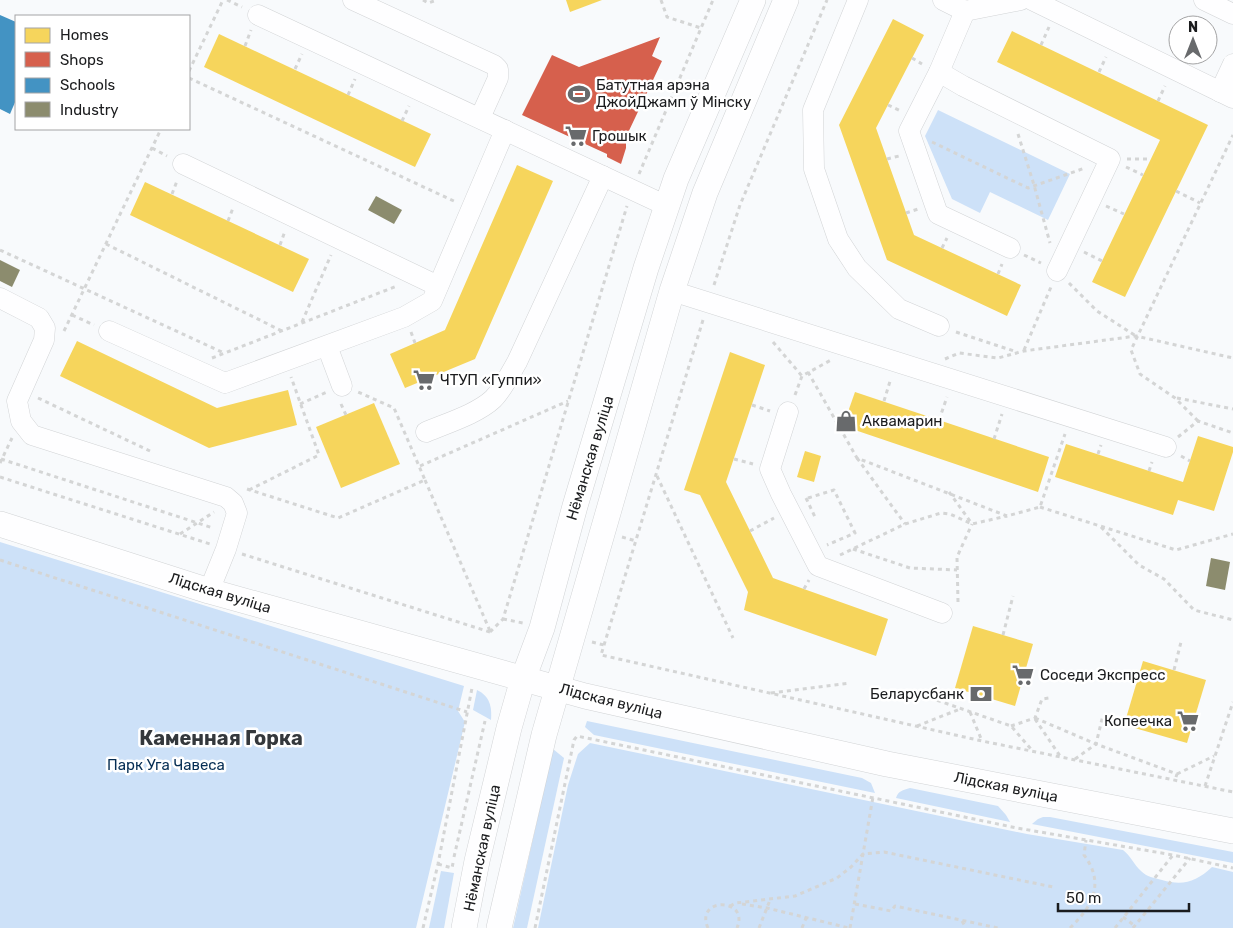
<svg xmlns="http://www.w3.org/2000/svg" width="1233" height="928" viewBox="0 0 1233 928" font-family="Rubik,sans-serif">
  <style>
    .green { fill: #cde1f8 }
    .homes { fill: #f6d55c }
    .shops { fill: #d6604d }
    .schools { fill: #4393c3 }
    .industry { fill: #8c8c6e }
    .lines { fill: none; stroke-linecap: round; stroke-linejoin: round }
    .minor-casing { stroke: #d2d4d6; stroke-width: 21 }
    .major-casing { stroke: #d2d4d6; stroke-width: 26 }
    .path { stroke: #d4d5d5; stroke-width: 3; stroke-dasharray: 4 4; stroke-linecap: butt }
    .minor { stroke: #fefeff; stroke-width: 20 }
    .major { stroke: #fefeff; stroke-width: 25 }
    .labels { text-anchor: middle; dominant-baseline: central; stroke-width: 5; stroke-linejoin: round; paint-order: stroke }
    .poi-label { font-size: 15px; fill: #1b1c1e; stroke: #fff; text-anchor: start }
    .street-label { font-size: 15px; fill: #1b1c1e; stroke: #fff }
    .park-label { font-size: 15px; fill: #052d53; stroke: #fff }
    .district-label { font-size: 20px; font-weight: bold; fill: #34383c; stroke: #fff }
  </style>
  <rect width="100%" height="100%" fill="#f8fafc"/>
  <g class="green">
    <polygon points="938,110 1070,174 1048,220 990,192 980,213 952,199 925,136"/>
    <polygon points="0,542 464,686 458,711 465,722 416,928 0,928"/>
    <path d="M477,690C490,696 492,707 491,720L473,710Z"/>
    <polygon points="587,721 862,778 871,783 875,793 594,735 585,727"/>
    <path d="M590,743L1027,834L1123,850C1131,856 1134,865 1141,871C1147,877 1154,878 1162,880C1183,886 1196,882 1212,867L1233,872V928H538L568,785L578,754Z"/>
    <polygon points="553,749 564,758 527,928 513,928"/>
    <path d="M910,788L998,806L1006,815L1010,822L896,798C898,791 903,790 910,788Z"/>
    <polygon points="1043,817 1050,817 1233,852 1233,863 1032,824 1038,819"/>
    <polygon points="441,871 454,873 444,928 429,928"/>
  </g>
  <g class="homes">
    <polygon points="566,0 602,0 570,12"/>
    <polygon points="893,19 924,35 876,128 914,235 1021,285 1007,316 887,260 839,125"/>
    <polygon points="1012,31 1208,125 1125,297 1092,282 1160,140 997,62"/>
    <polygon points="219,34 431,134 415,167 204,67"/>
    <polygon points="517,165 553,181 475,359 405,388 390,354 445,330"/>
    <polygon points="145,182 309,259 293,292 130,215"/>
    <polygon points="77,341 217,408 288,390 297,425 209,448 60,376"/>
    <polygon points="730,352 765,365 726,482 773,578 888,619 876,656 744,610 748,592 700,495 684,490"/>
    <polygon points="855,392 1049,457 1038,492 843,426"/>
    <polygon points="374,403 400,464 341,488 316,427"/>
    <polygon points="1198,436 1233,447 1233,452 1214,511 1178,500 1173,515 1055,477 1066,444 1183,482"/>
    <polygon points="805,451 821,456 814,482 797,477"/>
    <polygon points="973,626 1033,644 1015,706 955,688"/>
    <polygon points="1143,661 1206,680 1187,743 1124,725"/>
  </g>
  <polygon class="shops" points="660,37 652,56 662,61 626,137 626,148 621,164 607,157 607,154 522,115 552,55 579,67"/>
  <polygon class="schools" points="0,15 16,22 16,100 10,114 0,109"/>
  <g class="industry">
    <polygon points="376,196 402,210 394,224 368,210"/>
    <polygon points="0,260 20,270 12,287 0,281"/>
    <polygon points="1211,558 1230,562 1225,590 1206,586"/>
  </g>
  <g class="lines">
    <g class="minor-casing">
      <g id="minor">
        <polyline points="353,0 494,65 498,69 498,78 480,118"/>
        <polyline points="858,0 813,110 814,169 838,239 857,268 899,309 939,326"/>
        <polyline points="943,0 965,11 1021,0"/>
        <polyline points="1032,0 1233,98"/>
        <polyline points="1204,0 1233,14"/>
        <polyline points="965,11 939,72 909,131 938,214 1010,248"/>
        <polyline points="258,15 667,206"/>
        <polyline points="939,72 963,86 1110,159 1057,271"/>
        <polyline points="1220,92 1233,64"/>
        <polyline points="183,164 438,286"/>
        <polyline points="672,291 1166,447"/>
        <polyline points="0,298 39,318 45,328 44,340 17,401 21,421 32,435 226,497 233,503 237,513 226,549 209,591"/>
        <polyline points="109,331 225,383 404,317 432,301 505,130"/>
        <polyline points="327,346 342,386"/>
        <polyline points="788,412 770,469 781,494 818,566 942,613"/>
        <path d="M426,432C447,423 477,414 493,399C503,389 510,374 517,362L603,176"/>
      </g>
    </g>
    <g class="major-casing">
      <g id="major">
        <polyline points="0,524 209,591 585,696 887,764 1233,831"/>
        <polyline points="464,928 477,861 509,728 523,679 542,628 575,506 646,268 676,179 753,0"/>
        <polyline points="499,928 544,735 672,291 705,193 786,0"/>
      </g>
    </g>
    <g class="path">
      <polyline points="227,0 242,7"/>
      <polyline points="423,0 428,3 437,0"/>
      <polyline points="661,0 667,17 701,28"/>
      <polyline points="1041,45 1049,27"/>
      <polyline points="245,46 251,30"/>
      <polyline points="912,58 922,64"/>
      <polyline points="295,69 302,54"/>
      <polyline points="189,71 223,0"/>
      <polyline points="1099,72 1106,57"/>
      <polyline points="189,78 456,202"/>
      <polyline points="348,95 355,79"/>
      <polyline points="1158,101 1165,86"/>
      <polyline points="888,105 901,111"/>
      <polyline points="402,121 409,106"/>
      <polyline points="1018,134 1034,185 1050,243"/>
      <polyline points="932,142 1028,188 1085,168"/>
      <polyline points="152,148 167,156"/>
      <polyline points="887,159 899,156"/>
      <polyline points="1127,159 1151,159"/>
      <polyline points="1126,167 1143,175"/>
      <polyline points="639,174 713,0"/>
      <polyline points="1176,191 1200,203"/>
      <polyline points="172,194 177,181"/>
      <polyline points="1106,206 1124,214"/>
      <polyline points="906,213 918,209"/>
      <polyline points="228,221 233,208"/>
      <polyline points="106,244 282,331"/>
      <polyline points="280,245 285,231"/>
      <polyline points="942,248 947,238"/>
      <polyline points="0,250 224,353"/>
      <polyline points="1084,252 1102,261"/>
      <polyline points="1024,255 1041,263"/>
      <polyline points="998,274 1002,264"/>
      <polyline points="1069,283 1097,311 1136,336"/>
      <polyline points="714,285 740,205 827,0"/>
      <polyline points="72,315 94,325"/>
      <polyline points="703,320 601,655 982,741 1233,792"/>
      <polyline points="302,322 331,255"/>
      <polyline points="64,331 161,129"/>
      <polyline points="411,332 415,343"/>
      <polyline points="956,332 1017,352"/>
      <polyline points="773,342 802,376"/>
      <polyline points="1024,350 1051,287"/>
      <polyline points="212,358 397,286"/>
      <polyline points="945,359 959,353 998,358 1024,351 1136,336 1233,358"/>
      <polyline points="808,372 857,458 1007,516 1040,507 1065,434"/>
      <polyline points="795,395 802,376 831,360"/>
      <polyline points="38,398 150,451"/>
      <polyline points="1177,398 1233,409"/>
      <polyline points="884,401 891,378"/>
      <polyline points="300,404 327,392"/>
      <polyline points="341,404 346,415"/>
      <polyline points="752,405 770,411"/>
      <polyline points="939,420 947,397"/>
      <polyline points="1198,421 1175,398 1140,374 1131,350 1233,135"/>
      <polyline points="1178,437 1198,421 1233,433"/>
      <polyline points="994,439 1002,414"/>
      <polyline points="1098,454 1101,445"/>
      <polyline points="1181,456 1190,461"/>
      <polyline points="857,458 905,524"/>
      <polyline points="1,459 213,528"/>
      <polyline points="734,459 753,464"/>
      <polyline points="0,463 12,438"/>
      <polyline points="420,466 568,401"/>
      <polyline points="1149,471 1152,462"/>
      <polyline points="657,476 733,638"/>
      <polyline points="0,477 210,544"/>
      <polyline points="425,480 490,631"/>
      <polyline points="247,489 338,518 425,480 394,408 358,392"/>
      <polyline points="249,490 319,455 291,377"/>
      <polyline points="949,492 972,524"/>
      <polyline points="806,498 815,517"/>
      <polyline points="808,498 834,490 855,533 827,545"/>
      <polyline points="1040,507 1176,550 1233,534"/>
      <polyline points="1101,527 1139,565 1164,579 1194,610 1233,620"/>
      <polyline points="750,531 774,518"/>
      <polyline points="180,534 214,512"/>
      <polyline points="622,537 636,541"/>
      <polyline points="853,549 910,568 957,570"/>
      <polyline points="242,554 490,632"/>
      <polyline points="840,555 905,524 941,513 950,514 972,524 1007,516"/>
      <polyline points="0,560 467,712"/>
      <polyline points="804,589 809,580"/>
      <polyline points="958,602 957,557 972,524"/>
      <polyline points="503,619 523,623"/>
      <polyline points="490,632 503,619 627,206"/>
      <polyline points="1003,635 1013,596"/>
      <polyline points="592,642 604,645"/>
      <polyline points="1174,670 1181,642"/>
      <polyline points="771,693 850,683"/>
      <polyline points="922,695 1011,726 1031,749"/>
      <polyline points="970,712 982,741"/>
      <polyline points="1035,718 1096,744 1177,774 1175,780"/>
      <polyline points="1035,719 1060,756"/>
      <polyline points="917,726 960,709"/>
      <polyline points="1011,726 1035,718 1042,699 1049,698"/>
      <polyline points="1075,759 1096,744 1103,715"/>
      <polyline points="1177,774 1214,756"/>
      <polyline points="1205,786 1233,702"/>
      <polyline points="454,857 485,721"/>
      <polyline points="438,864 452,868 453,863"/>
      <polyline points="742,904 767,908 849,928"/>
      <polyline points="855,904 891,911 895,906 998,928"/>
      <polyline points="730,906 736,903 795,896 837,878 851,867 863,854 873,797"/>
      <polyline points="1123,917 1135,926"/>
      <polyline points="962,921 966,928"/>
      <polyline points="423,928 438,864 472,688"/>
      <polyline points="535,928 574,740 577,736 1017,828 1173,855 1233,868"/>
      <path d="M708,928C694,897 750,897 737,928"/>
      <polyline points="759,928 770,900"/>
      <polyline points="802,928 806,918"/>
      <polyline points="850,928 863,854 884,852 1053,887"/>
      <path d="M1070,928C1093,906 1105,883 1084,855L1086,840"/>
      <polyline points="1115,928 1173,855"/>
      <polyline points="1133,928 1190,858"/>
    </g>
    <use href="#minor" class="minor"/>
    <use href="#major" class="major"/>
  </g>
  <defs>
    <g id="stadium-bare" transform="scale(1.725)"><path d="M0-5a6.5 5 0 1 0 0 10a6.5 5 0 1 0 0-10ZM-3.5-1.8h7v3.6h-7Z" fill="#686a6c" stroke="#fff" stroke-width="2.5" paint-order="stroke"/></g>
    <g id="supermarket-bare" transform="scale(1.725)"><path d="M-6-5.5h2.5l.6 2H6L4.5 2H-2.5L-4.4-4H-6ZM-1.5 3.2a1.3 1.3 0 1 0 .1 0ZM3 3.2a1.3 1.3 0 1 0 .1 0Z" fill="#686a6c" stroke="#fff" stroke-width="2.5" paint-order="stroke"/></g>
    <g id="shop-bare" transform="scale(1.725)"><path d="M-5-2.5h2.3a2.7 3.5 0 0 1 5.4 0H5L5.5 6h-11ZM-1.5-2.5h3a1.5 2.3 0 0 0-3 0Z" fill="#686a6c" stroke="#fff" stroke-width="2.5" paint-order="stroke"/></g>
    <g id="bank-bare" transform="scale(1.725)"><path d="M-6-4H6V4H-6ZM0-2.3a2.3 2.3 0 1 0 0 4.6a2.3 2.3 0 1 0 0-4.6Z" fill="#686a6c" stroke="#fff" stroke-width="2.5" paint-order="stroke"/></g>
  </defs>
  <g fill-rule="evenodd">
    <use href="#stadium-bare" x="579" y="94"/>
    <use href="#supermarket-bare" x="576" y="136"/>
    <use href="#supermarket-bare" x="424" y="380"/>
    <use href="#shop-bare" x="846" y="421"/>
    <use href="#supermarket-bare" x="1023" y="675"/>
    <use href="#bank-bare" x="981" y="694"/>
    <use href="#supermarket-bare" x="1188" y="721"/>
  </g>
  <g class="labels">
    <g class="poi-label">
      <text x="596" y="85">Батутная арэна<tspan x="596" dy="17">ДжойДжамп ў Мінску</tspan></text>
      <text x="592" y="136">Грошык</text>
      <text x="440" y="380">ЧТУП «Гуппи»</text>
      <text x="862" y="421">Аквамарин</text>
      <text x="1040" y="675">Соседи Экспресс</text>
      <text x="964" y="694" text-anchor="end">Беларусбанк</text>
      <text x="1172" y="721" text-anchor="end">Копеечка</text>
    </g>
    <g class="street-label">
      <text transform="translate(590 458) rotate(-73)">Нёманская вуліца</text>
      <text transform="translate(220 593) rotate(17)">Лідская вуліца</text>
      <text transform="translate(611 701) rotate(14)">Лідская вуліца</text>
      <text transform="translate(1006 787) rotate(11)">Лідская вуліца</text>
      <text transform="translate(482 848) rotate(-78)">Нёманская вуліца</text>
    </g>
    <g class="park-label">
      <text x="166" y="765">Парк Уга Чавеса</text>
    </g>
    <g class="district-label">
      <text x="221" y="738">Каменная Горка</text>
    </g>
  </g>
  <rect x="15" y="15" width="175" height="115" fill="#ffffff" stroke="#a4a4a5"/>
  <rect x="25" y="28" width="25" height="15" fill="#f6d55c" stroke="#a4a4a5"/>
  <text x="60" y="40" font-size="15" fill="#1b1c1e">Homes</text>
  <rect x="25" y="52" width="25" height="15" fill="#d6604d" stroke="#a4a4a5"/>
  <text x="60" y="65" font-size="15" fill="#1b1c1e">Shops</text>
  <rect x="25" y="78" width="25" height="15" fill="#4393c3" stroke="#a4a4a5"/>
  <text x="60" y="90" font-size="15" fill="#1b1c1e">Schools</text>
  <rect x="25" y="102" width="25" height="15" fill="#8c8c6e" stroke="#a4a4a5"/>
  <text x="60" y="115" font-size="15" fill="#1b1c1e">Industry</text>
  <g transform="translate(1193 40)"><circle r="24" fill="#ffffff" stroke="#a4a4a5"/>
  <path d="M0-4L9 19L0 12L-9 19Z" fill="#686a6c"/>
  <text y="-8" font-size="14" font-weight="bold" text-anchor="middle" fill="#1b1c1e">N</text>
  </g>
  <path d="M1058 903v8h131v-8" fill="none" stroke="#1b1c1e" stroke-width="2.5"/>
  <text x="1066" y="903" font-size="15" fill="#1b1c1e" stroke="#ffffff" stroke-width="4" paint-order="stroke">50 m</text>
</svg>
